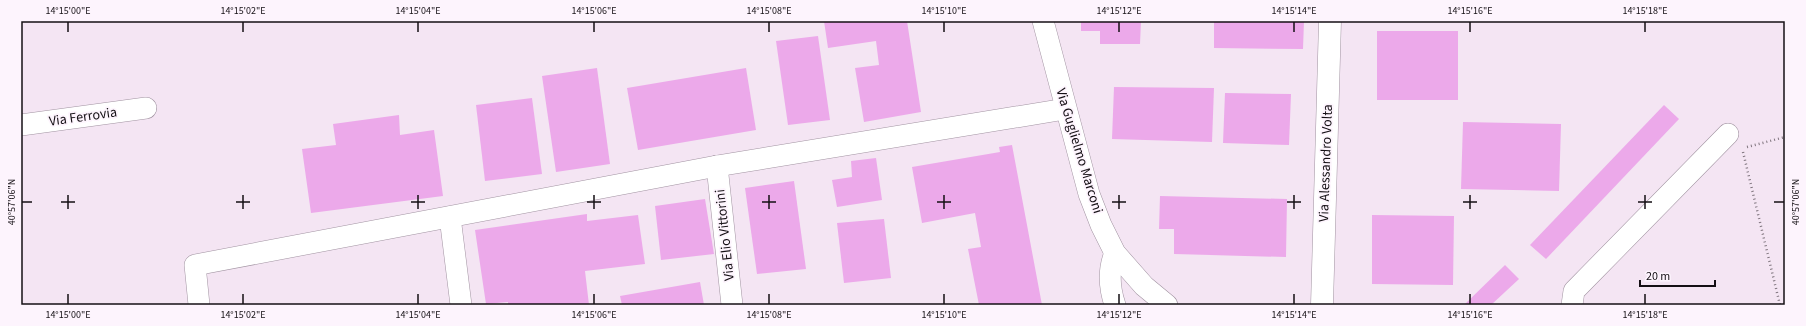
<svg xmlns="http://www.w3.org/2000/svg" width="1806" height="326" viewBox="0 0 1806 326" font-family="'Source Sans 3',sans-serif">
  <style>
    .building { fill: #eca9ea }
    .lines { fill: none; stroke-linecap: round; stroke-linejoin: round }
    .street-casing { stroke: #a193a1; stroke-width: 22 }
    .secondary-casing { stroke: #a193a1; stroke-width: 23 }
    .path { stroke: #80767f; stroke-width: 2.5; stroke-dasharray: 1 3; stroke-linecap: butt }
    .street { stroke: #fff; stroke-width: 21 }
    .secondary { stroke: #fff; stroke-width: 22 }
    .ticks { fill: none; stroke: #140f14; stroke-width: 1.5 }
    .labels { text-anchor: middle; dominant-baseline: central; stroke-width: 3.5; stroke-linejoin: round; paint-order: stroke }
    .street-label { font-size: 14px; fill: #140f14; stroke: #fdf4fd }
    .neatline { fill: none; stroke: #140f14; stroke-width: 1.5 }
    .ticks-label { font-size: 10px; text-anchor: middle; fill: #140f14 }
  </style>
  <rect width="100%" height="100%" fill="#f4e5f3"/>
  <g class="building">
    <polygon points="824,21 907,21 921,112 864,122 855,68 879,65 876,41 828,48"/>
    <polygon points="1081,21 1141,21 1140,44 1100,44 1100,31 1081,31"/>
    <polygon points="1214,21 1304,21 1303,49 1214,48"/>
    <rect x="1377" y="31" width="81" height="69"/>
    <polygon points="818,36 830,120 788,125 776,41"/>
    <polygon points="597,68 610,164 556,172 542,76"/>
    <polygon points="746,68 756,130 638,150 627,88"/>
    <polygon points="1114,87 1214,88 1212,142 1112,139"/>
    <polygon points="1225,93 1291,94 1289,145 1223,143"/>
    <polygon points="532,98 542,174 485,181 476,105"/>
    <polygon points="1664,105 1679,119 1546,259 1530,245"/>
    <polygon points="399,115 400,135 434,130 443,196 311,213 302,149 336,145 333,124"/>
    <polygon points="1463,122 1561,124 1559,191 1461,189"/>
    <polygon points="1012,145 1042,305 979,305 968,249 981,247 975,213 922,223 912,167 1000,152 999,147"/>
    <polygon points="876,158 882,200 837,207 832,180 852,177 851,161"/>
    <polygon points="794,181 806,269 757,274 745,188"/>
    <polygon points="1160,196 1287,199 1286,257 1174,254 1174,229 1159,229"/>
    <polygon points="705,199 714,254 661,260 655,206"/>
    <polygon points="587,214 587,221 638,215 645,264 585,271 589,305 508,305 508,302 486,304 475,230"/>
    <polygon points="1372,215 1454,216 1453,285 1372,284"/>
    <polygon points="884,219 891,278 844,283 837,223"/>
    <polygon points="1505,265 1519,279 1491,305 1464,305"/>
    <polygon points="700,282 704,305 622,305 620,296"/>
  </g>
  <g class="lines">
    <g class="street-casing">
      <g id="street">
        <polyline points="1043,21 1089,194 1101,225 1115,253 1144,286 1167,305"/>
        <polyline points="21,125 146,108"/>
        <polyline points="717,166 732,305"/>
        <polyline points="450,217 461,305"/>
        <polyline points="199,305 195,265 717,166 1065,109"/>
        <path d="M1115,305C1109,287 1108,270 1115,253"/>
        <polyline points="1572,305 1574,291 1728,134"/>
      </g>
    </g>
    <g class="secondary-casing">
      <polyline id="secondary" points="1322,305 1330,21"/>
    </g>
    <g class="path">
      <polyline points="1747,147 1785,137"/>
      <polyline points="1743,152 1780,305"/>
    </g>
    <use href="#street" class="street"/>
    <use href="#secondary" class="secondary"/>
  </g>
  <path class="ticks" d="M68,22V32M243,22V32M418,22V32M594,22V32M769,22V32M944,22V32M1119,22V32M1294,22V32M1470,22V32M1645,22V32M68,195V209M243,195V209M418,195V209M594,195V209M769,195V209M944,195V209M1119,195V209M1294,195V209M1470,195V209M1645,195V209M22,202H32M61,202H75M236,202H250M411,202H425M587,202H601M762,202H776M937,202H951M1112,202H1126M1287,202H1301M1463,202H1477M1638,202H1652M1774,202H1784M68,294V304M243,294V304M418,294V304M594,294V304M769,294V304M944,294V304M1119,294V304M1294,294V304M1470,294V304M1645,294V304"/>
  <g class="labels">
    <g class="street-label">
      <text transform="translate(83 117) rotate(-8)">Via Ferrovia</text>
      <text transform="translate(1079 151) rotate(73)">Via Guglielmo Marconi</text>
      <text transform="translate(1326 163) rotate(-88)">Via Alessandro Volta</text>
      <text transform="translate(725 235) rotate(-96)">Via Elio Vittorini</text>
    </g>
  </g>
  <rect width="1806" height="326" fill="none" stroke="#fdf4fd" stroke-width="44"/>
  <path d="M1640 280v6h75v-6" fill="none" stroke="#140f14" stroke-width="2"/>
  <text x="1646" y="280" font-size="12" fill="#140f14" stroke="#fdf4fd" stroke-width="3" paint-order="stroke">20 m</text>
  <rect x="22" y="22" width="1762" height="282" class="neatline"/>
  <g class="ticks-label">
    <text x="68" y="14">14°15'00"E</text>
    <text x="243" y="14">14°15'02"E</text>
    <text x="418" y="14">14°15'04"E</text>
    <text x="594" y="14">14°15'06"E</text>
    <text x="769" y="14">14°15'08"E</text>
    <text x="944" y="14">14°15'10"E</text>
    <text x="1119" y="14">14°15'12"E</text>
    <text x="1294" y="14">14°15'14"E</text>
    <text x="1470" y="14">14°15'16"E</text>
    <text x="1645" y="14">14°15'18"E</text>
    <text transform="translate(11 202) rotate(-90)" y="4">40°57'06"N</text>
    <text transform="translate(1795 202) rotate(-90)" y="4">40°57'06"N</text>
    <text x="68" y="318">14°15'00"E</text>
    <text x="243" y="318">14°15'02"E</text>
    <text x="418" y="318">14°15'04"E</text>
    <text x="594" y="318">14°15'06"E</text>
    <text x="769" y="318">14°15'08"E</text>
    <text x="944" y="318">14°15'10"E</text>
    <text x="1119" y="318">14°15'12"E</text>
    <text x="1294" y="318">14°15'14"E</text>
    <text x="1470" y="318">14°15'16"E</text>
    <text x="1645" y="318">14°15'18"E</text>
  </g>
</svg>
